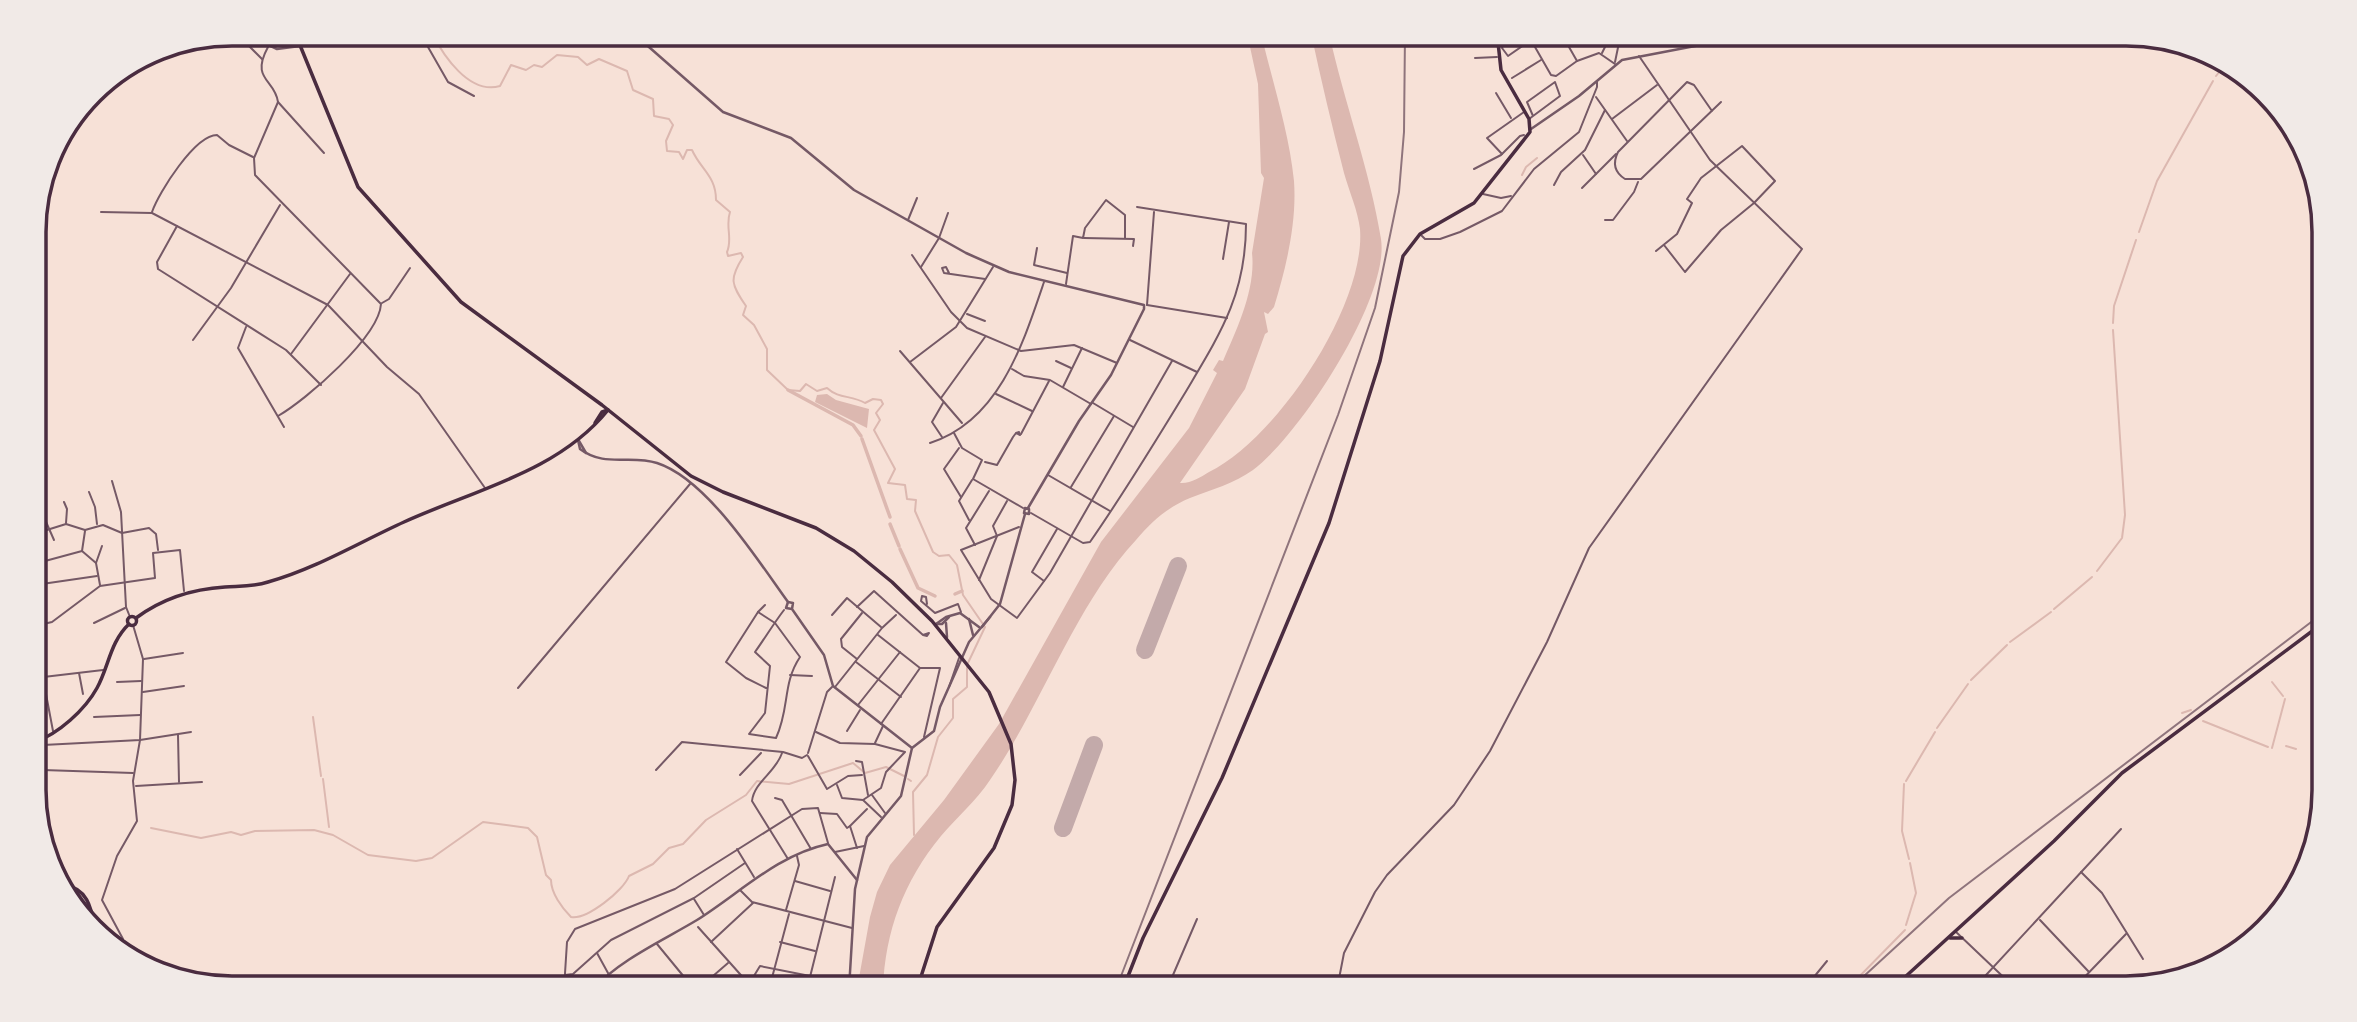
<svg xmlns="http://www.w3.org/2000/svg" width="2357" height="1022" viewBox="0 0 2357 1022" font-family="'Fira Sans',sans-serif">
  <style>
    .water { fill: #dcb8b0 }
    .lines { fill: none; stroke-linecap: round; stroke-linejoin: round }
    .stream { stroke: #dcb8b0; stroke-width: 2 }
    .canal { stroke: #dcb8b0; stroke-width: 3.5 }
    .runway { stroke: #c3aaaa; stroke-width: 18 }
    .minor { stroke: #755966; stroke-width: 2 }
    .tertiary { stroke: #755966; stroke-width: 2.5 }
    .secondary { stroke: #4a2c40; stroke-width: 3.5 }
    .primary { stroke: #4a2c40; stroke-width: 3.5 }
    .rail { stroke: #8f747c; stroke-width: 2 }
    .rim { fill: none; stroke: #4a2c40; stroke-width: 3.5 }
  </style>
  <rect width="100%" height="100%" fill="#f7e1d7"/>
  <g class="water">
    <path d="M1247,33H1261C1272,81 1289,131 1294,181C1297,223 1286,268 1274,307L1268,314L1264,312L1268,332L1265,334L1245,389L1180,483C1190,484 1201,477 1209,472C1276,440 1366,305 1360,229C1358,211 1349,191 1344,173C1332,126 1321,80 1311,33H1329C1344,102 1370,170 1381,239C1390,298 1299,436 1253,470C1235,483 1211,490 1190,498C1168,507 1151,522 1136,540C1074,607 1042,705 990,780C976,801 957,817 941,836C904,881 885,931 883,989H857L870,917L877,892L890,865L944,800L999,724L1101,542L1189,428L1217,373L1213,370L1219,360L1223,361C1237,329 1256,289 1252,253L1264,178L1261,173L1258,84Z"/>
    <polygon points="827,394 836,400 869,409 867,428 815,402 817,395"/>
  </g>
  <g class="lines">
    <g class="stream">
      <path d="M432,33C443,55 469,95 500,86L511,65L526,70L534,65L542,67L557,55L578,57L587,65L599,59L627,71L633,90L653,99L654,116L669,119L673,125L666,141L667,151L679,152L683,159L687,150H692C701,170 716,176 716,200L730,212C725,226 733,239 727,252L728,256L741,253L743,257C729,279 731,284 746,306L743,315L754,325L767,349V370L788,390L800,391L806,384L817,391L827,388C839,399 851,395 865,403L873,399L881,400L883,404L876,413L880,420L874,430L895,469L888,483L905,485L907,499L916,500L915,511L933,552L939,556L949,555L957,565L963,595L985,627L967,665V687L953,699V718L938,737L927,775L913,792L914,835"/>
      <polyline points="2216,76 2224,66"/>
      <polyline points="1522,175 1526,167 1537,158"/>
      <polyline points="2139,232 2157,181 2213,81"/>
      <polyline points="2113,323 2114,306 2136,240"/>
      <polyline points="2097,571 2122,538 2125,515 2113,330"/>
      <polyline points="2054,609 2092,577"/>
      <polyline points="2010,642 2051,612"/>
      <polyline points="1971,680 2007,645"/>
      <polyline points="2272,682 2283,696"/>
      <polyline points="2182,713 2191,710"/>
      <polyline points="313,717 321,776"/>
      <polyline points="2203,721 2268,747"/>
      <polyline points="1937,728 1968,684"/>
      <polyline points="2286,746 2296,749"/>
      <polyline points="2272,748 2285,699"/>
      <polyline points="323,779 329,827"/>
      <polyline points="908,779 911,781"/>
      <polyline points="1906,781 1935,732"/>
      <polyline points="1904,784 1902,831 1909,859"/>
      <path d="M151,828L201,838L231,832L241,835L255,831L314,830L333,835L368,855L416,861L432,858L483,822L528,828L537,837L546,875L551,880C551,893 562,908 571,917C587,920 624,890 629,876L653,864L669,848L683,844L706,820L746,795L757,781L789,784L853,763L865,773L886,767L904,776"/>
      <polyline points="1906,925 1916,893 1910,863"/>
      <polyline points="1848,988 1905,930"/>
    </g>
    <g class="canal">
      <polyline points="788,390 853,425 861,436"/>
      <polyline points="862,439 890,517"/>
      <polyline points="890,524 899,546"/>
      <polyline points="900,549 918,588 935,596"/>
      <polyline points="955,594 962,591"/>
    </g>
    <g class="runway">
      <polyline points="1145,650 1178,566"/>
      <polyline points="1063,828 1094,745"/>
    </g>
    <g class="minor">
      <polyline points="236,33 262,59"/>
      <polyline points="420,33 448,82 474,96"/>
      <polyline points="1531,33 1531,40 1551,75 1556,76 1577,61"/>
      <polyline points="1561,33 1577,61 1599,53 1615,64"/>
      <polyline points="1500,39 1505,40 1509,33"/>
      <polyline points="1505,40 1502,48 1508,56 1531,40"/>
      <polyline points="300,46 331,33"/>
      <path d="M268,47C250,80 275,79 278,102L324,153"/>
      <polyline points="1602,53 1612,33"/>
      <polyline points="1475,58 1497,57"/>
      <polyline points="1615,62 1621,33"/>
      <polyline points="1512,78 1541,60"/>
      <polyline points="1496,93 1511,118"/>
      <polyline points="1596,97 1627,141"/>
      <path d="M1712,111L1694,85L1687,82L1618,152C1613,162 1614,172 1625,179H1641L1721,102"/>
      <polyline points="1529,119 1560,96 1555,82 1527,102 1533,116"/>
      <polyline points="1612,119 1657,85"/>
      <polyline points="1502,154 1487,138 1524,112"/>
      <polyline points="1583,155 1596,174"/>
      <polyline points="1474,169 1501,155 1520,136 1524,135"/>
      <polyline points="1554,185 1561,172 1585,150 1605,110"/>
      <polyline points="1582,188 1616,154"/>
      <polyline points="1483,194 1501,198 1511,196"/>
      <polyline points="101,212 152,213 328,305 387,367 419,394 485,488"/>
      <path d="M152,212C159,192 195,135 217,135L229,145L253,157"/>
      <polyline points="908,220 917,198"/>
      <polyline points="1605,220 1613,220 1634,192 1638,182"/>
      <polyline points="177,226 157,262 158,269 286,350 321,385"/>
      <polyline points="1420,234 1425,239 1440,239 1460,232 1502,211 1534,169 1579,132 1597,87 1597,81"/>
      <polyline points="1084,238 1134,239 1133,246"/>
      <polyline points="1037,248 1034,265 1067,273"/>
      <polyline points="1656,251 1677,234 1692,203 1687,199 1701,178 1742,146 1775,181 1754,203 1721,230 1685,272 1664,245"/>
      <polyline points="912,255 951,312 967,328 1021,351 1074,345 1117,363"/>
      <polyline points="1223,259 1229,222"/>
      <polyline points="921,267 939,238 948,213"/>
      <polyline points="949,273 946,267 942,268 944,273 985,279"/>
      <polyline points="1066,284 1073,236 1083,238 1085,228 1106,200 1125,215 1125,238"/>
      <polyline points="382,303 389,299 410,268"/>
      <polyline points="1147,305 1154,212"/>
      <polyline points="1147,305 1227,318"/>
      <polyline points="967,314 985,321"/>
      <polyline points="246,327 238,348 284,427"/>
      <polyline points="193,340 231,288 280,205"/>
      <polyline points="1130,340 1197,372"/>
      <polyline points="900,351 962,423"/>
      <polyline points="291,354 350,274"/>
      <polyline points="1056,361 1071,368"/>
      <polyline points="910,362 956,327 993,267"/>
      <polyline points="1012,369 1024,376 1050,380 1091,404"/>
      <polyline points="1063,387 1082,348"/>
      <polyline points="996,394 1032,411"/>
      <polyline points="941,398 985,337"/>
      <polyline points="1093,403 1133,427"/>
      <path d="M278,416C306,400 379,337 381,304L255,175L254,158L278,102"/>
      <polyline points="954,433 962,448 982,460 973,479 1023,508"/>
      <polyline points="1021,434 1049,381"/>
      <polyline points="942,437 932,422 943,403"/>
      <path d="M930,443C999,421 1023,344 1044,282"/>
      <polyline points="959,448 944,469 961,497"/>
      <polyline points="985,462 997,465 1013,437 1016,433 1020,435 1019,432 1016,433"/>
      <polyline points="1048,475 1110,511"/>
      <polyline points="112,481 121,512 126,607 130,617"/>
      <polyline points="1071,487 1114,416"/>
      <polyline points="89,492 95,507 97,524"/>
      <polyline points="64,502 67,509 66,523"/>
      <path d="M1031,513L1083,543L1090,542C1124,493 1154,444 1185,393C1220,334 1246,295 1246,224L1137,207"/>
      <polyline points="43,515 54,540"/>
      <polyline points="969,520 959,501 972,480"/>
      <polyline points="1019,527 961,550 991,599 1017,618 1050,573 1172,361"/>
      <polyline points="85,531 82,551 96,563"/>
      <polyline points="34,534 66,524 85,530 103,525 122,533 149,528 156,534 158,550"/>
      <polyline points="975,545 966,528 989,491"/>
      <polyline points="34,564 82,551"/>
      <polyline points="979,580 997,536 993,526 1007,501"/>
      <polyline points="1044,581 1032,572 1057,529"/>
      <polyline points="35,585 97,576"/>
      <polyline points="100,585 96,563 102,546"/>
      <polyline points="927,604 926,597 922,596 921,601 935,613 958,604 961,612"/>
      <polyline points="857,607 874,591 923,635 929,633 927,636 923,635"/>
      <polyline points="758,612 765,605"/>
      <polyline points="832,615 847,598 881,627"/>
      <polyline points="94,623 125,608"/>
      <polyline points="35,626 52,622 100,586 155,578 153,553 180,550 184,591"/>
      <polyline points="878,635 920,668 940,668 924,737"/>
      <polyline points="35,636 53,731"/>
      <polyline points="144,659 183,653"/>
      <polyline points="857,659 842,647 841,639 862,613"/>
      <polyline points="856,662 901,697"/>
      <polyline points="79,673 83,694"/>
      <polyline points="790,675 812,676"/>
      <polyline points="35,678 103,670"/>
      <polyline points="117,682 141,681"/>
      <polyline points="835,687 882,628 896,615"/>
      <polyline points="949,687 959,658"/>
      <polyline points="518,688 690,484"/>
      <path d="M766,688L746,678L726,662L758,612L775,623L800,657C782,684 790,708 776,738L749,734L765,713L770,666L755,652C765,638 774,623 784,610"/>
      <polyline points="143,692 184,686"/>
      <polyline points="858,705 900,652"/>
      <polyline points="94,717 140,715"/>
      <polyline points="881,724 920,668"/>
      <polyline points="847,731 860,710"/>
      <polyline points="816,732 840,743 875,744 905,752 886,772 881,788 863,800"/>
      <polyline points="178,735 179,782"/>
      <polyline points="42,741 42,788"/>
      <polyline points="875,743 883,726"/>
      <polyline points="43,745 140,740 191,732"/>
      <path d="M782,753C776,772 754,782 752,801L788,859"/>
      <polyline points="808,753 827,692 832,687"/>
      <polyline points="808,756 827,789 848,776 862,775"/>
      <polyline points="856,761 862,762 868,795"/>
      <polyline points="43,770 133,773"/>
      <polyline points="656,770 682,742 783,752 802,758 807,755"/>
      <polyline points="740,775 761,753"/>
      <polyline points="837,785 842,798 863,800 881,817"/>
      <polyline points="136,786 202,782"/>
      <polyline points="872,795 885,813"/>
      <polyline points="775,798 782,800 811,849"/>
      <polyline points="820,813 837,814 847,828 850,826 857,848"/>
      <polyline points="850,826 867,809"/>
      <polyline points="737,849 754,877"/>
      <polyline points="835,852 864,846"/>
      <polyline points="2081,872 2102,893 2143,959"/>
      <polyline points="795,881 830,891"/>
      <polyline points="740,890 752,902 852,928"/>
      <polyline points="694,899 704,915"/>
      <polyline points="786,910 799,865 797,856"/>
      <polyline points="2040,920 2089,972"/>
      <polyline points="698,927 748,983"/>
      <polyline points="1955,931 2015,988"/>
      <polyline points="711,942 753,903"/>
      <polyline points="780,942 815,951"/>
      <polyline points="657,944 694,989"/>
      <polyline points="121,947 123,939 102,900 117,856 137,821 133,781 140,740 143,659 133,625"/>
      <polyline points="597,953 608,973"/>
      <polyline points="565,975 573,974 611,940 694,898 745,863"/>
      <polyline points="1172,979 1185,989"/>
      <polyline points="1739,988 1752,976 1768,988"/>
      <polyline points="1805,988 1827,961"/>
      <polyline points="1974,988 2121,829"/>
      <polyline points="2074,988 2126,934"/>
      <polyline points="564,989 567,942 575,929 675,889 802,809 818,808 828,843"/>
      <polyline points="638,989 657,976 669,986"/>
      <polyline points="665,989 682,978"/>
      <polyline points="698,989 728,963"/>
      <polyline points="746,989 760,966 810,976 849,979"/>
      <polyline points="769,989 789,914"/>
      <polyline points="807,989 835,877"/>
      <polyline points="1167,989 1197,919"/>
      <polyline points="1208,989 1212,976"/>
      <polyline points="1337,989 1344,953 1375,892 1387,875 1454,805 1490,751 1547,642 1589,548 1802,249 1710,160 1639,56"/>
    </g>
    <g class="tertiary">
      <polyline points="243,33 277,49 300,46"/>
      <polyline points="633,33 723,112 791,138 854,190 966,253 1009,272 1144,305 1144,309 1111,375 1079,421 1028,508"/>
      <polyline points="1531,129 1579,96 1622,60 1763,33"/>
      <path d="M578,440L580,449C605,468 630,454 657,463C707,479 758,561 788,602"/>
      <polyline points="579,441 586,453"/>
      <polygon points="1025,508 1029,509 1029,514 1024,513"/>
      <polyline points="792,609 786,608 788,602 793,603 792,609 824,655 833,686 912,748"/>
      <polyline points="969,619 973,635"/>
      <polyline points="946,623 947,637"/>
      <polyline points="936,624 946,617 960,613 979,627"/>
      <polyline points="936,624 942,624 949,617"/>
      <polyline points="982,627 1000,604 1025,514"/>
      <path d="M593,989C621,959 662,941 697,920C740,893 777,855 828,844L857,880"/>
      <polyline points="849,989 855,889 867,837 901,796 912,748 934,731 940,707 969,642 990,617"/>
    </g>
    <g class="secondary">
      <polyline points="595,423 602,412 608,410"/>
      <circle cx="132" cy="621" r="4.5"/>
      <path d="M136,618C163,598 192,589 225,587C240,586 253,587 268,582C315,569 360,542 404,522C474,490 558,472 608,410"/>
      <path d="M35,742C58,734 85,710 97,688C109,666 110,642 129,624"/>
      <path d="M64,885C87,888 91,907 95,927"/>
      <polyline points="1123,989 1143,938 1222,778 1329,523 1380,361 1403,256 1420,234 1474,203 1530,132 1529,119 1501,70 1497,33"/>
    </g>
    <g class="primary">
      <polyline points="295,33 358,187 461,302 602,405 691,476 723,492 816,528 854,551 892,582 932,621 989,692 1011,744 1015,780 1012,805 994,848 937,927 917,989"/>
      <polyline points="1950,938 1962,938"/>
      <polyline points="1893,988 2054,841 2122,773 2323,623"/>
    </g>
    <g class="rail">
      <polyline points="1851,988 1949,898 2323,613"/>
      <polyline points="1116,989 1338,415 1375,308 1399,192 1404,132 1405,33"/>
    </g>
  </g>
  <path d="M0 0H2357V1022H0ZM232 46H2126A186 186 0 0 1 2312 232V790A186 186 0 0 1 2126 976H232A186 186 0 0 1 46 790V232A186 186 0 0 1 232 46Z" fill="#f1eae7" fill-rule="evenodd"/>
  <path class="rim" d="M232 46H2126A186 186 0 0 1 2312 232V790A186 186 0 0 1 2126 976H232A186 186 0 0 1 46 790V232A186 186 0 0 1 232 46Z"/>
</svg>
